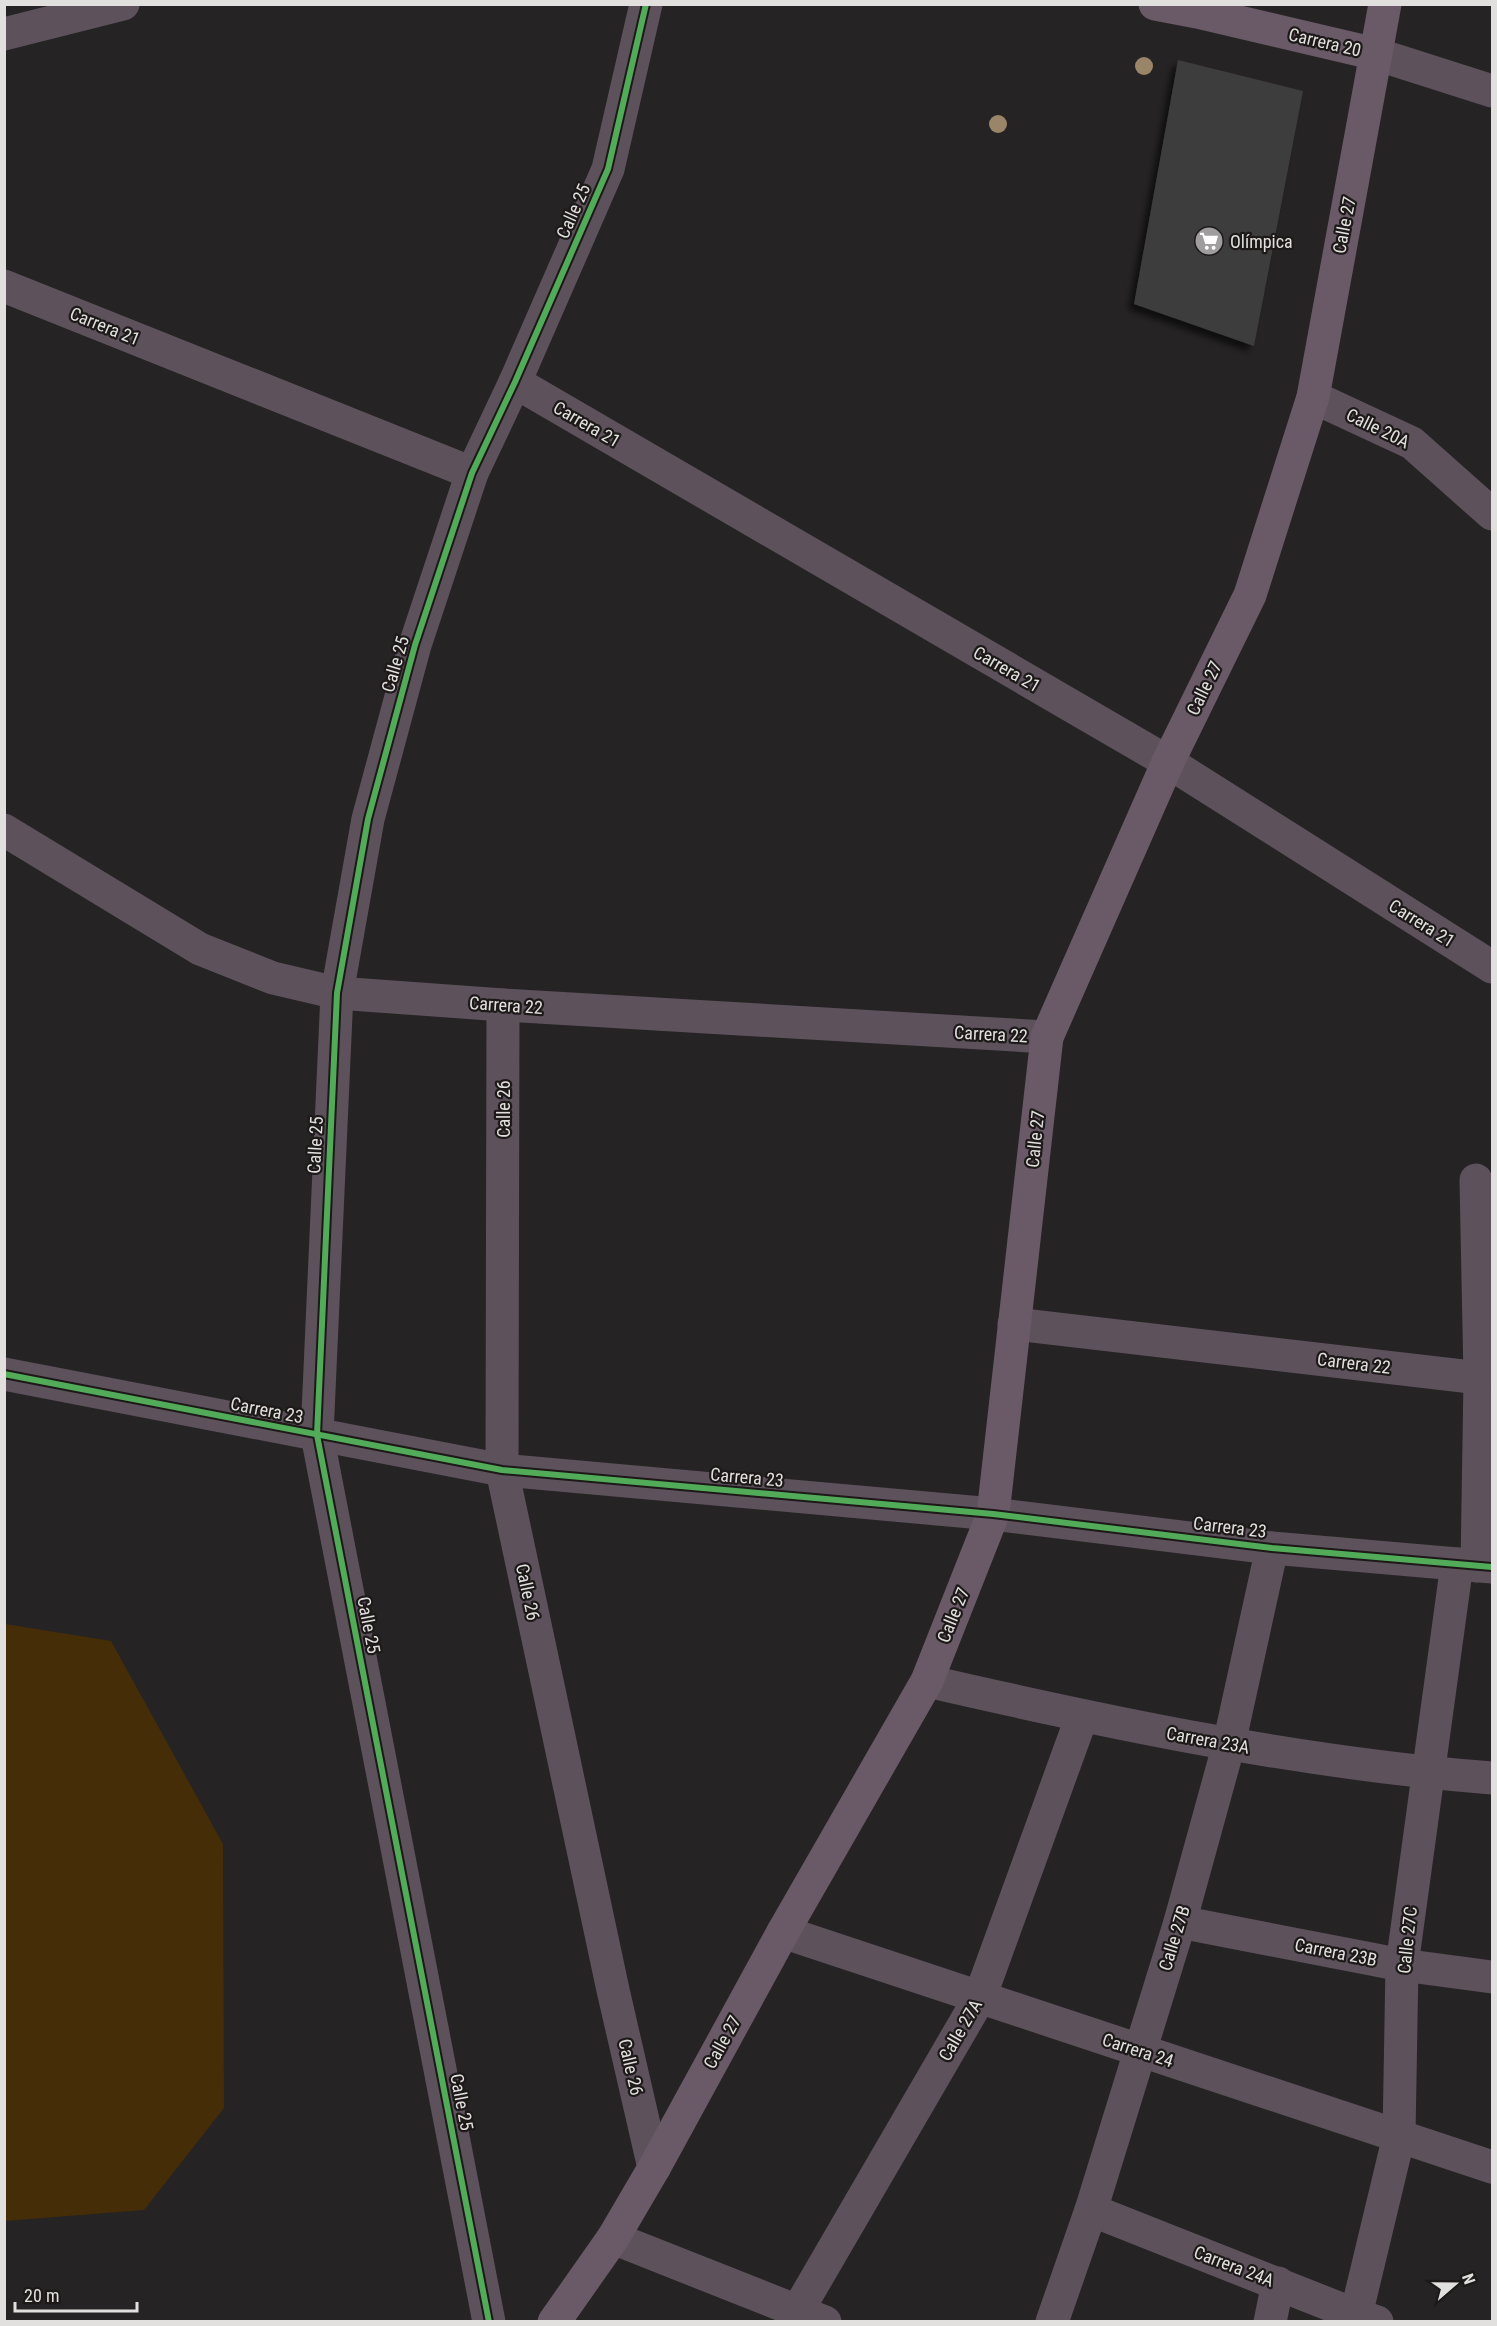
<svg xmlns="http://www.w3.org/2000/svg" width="1497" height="2326" viewBox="0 0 1497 2326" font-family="'Roboto Condensed',sans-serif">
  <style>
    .green { fill: #442d07 }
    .building { fill: #3e3d3c; filter: url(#shadow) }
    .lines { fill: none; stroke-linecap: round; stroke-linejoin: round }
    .minor { stroke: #5d515b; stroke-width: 33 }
    .major { stroke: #6a5966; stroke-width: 33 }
    .cycleway-casing { stroke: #1d1919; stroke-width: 10 }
    .cycleway { stroke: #51ab58; stroke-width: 6 }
    .tree { fill: #9b8568 }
    .labels { text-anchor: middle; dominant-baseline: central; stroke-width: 4.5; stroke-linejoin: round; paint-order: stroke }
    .street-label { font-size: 18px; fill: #e2dfdf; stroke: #1d1919 }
    .poi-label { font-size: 18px; fill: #e2dfdf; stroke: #1d1919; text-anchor: start }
  </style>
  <defs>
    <filter id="shadow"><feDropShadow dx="-5.5" dy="5.5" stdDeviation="3" flood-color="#0009"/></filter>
  </defs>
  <rect width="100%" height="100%" fill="#252324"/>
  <polygon class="green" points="5,1624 111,1641 223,1844 224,2108 144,2210 5,2221"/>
  <polygon class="building" points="1178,60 1303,91 1254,346 1134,304"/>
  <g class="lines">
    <g class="minor">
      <polyline points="4,34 123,4"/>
      <polyline points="1376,54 1492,91"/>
      <polyline points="4,286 472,473"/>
      <polyline points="515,382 1168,762 1492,967"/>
      <polyline points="1313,397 1412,443 1492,514"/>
      <polyline points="4,830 200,949 273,978 337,993 503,1005 1047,1037"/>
      <polyline points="503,1005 502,1470 613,1990 654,2168"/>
      <polyline points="1476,1180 1480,1378 1477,1566"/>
      <polyline points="1014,1324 1480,1378"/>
      <polyline points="4,1374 502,1470 993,1514 1272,1548 1492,1567"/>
      <path d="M927,1681C1114,1724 1301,1763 1492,1778"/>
      <polyline points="1180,1922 1402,1965 1492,1977"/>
      <polyline points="783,1932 1492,2167"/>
      <polyline points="1091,2210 1356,2315 1377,2322"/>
      <polyline points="613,2238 825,2322"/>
      <polyline points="1356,2315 1399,2136 1402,1965 1457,1564"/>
      <polyline points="489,2322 317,1435 337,993 368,819 415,645 472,473 515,382 608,169 646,4"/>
      <polyline points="791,2322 980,1997 1082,1716"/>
      <polyline points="1052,2322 1091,2210 1180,1922 1229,1744 1272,1548"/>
      <polyline points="1270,2322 1278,2283"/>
    </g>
    <g class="major">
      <polyline points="1155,4 1197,12 1376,54"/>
      <polyline points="554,2322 613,2238 654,2168 783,1932 927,1681 993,1514 1047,1037 1168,762 1250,595 1313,397 1385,4"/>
    </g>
    <g class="cycleway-casing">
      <g id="cycleway">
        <polyline points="4,1374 502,1470 993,1514 1272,1548 1492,1567"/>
        <polyline points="489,2322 317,1435 337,993 368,819 415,645 472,473 515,382 608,169 646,4"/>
      </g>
    </g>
    <use href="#cycleway" class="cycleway"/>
  </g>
  <g class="tree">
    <circle cx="1144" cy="66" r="9"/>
    <circle cx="998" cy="124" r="9"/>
  </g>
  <defs>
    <g id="supermarket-disc" transform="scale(1.5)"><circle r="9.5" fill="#a09d9e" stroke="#1d1919"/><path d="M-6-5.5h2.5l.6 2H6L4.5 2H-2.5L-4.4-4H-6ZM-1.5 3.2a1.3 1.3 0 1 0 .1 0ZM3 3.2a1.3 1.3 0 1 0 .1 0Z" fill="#fff"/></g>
  </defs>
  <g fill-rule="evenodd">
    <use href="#supermarket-disc" x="1209" y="241"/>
  </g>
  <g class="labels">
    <g class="street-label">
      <text transform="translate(1325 42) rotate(13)">Carrera 20</text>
      <text transform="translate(573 211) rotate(-66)">Calle 25</text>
      <text transform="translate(1344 225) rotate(-79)">Calle 27</text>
      <text transform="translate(105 326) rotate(22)">Carrera 21</text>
      <text transform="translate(587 424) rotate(30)">Carrera 21</text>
      <text transform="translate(1378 428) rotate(26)">Calle 20A</text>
      <text transform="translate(395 664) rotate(-74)">Calle 25</text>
      <text transform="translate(1007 669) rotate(30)">Carrera 21</text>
      <text transform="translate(1204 688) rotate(-64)">Calle 27</text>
      <text transform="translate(1422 923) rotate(32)">Carrera 21</text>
      <text transform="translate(506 1005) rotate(4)">Carrera 22</text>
      <text transform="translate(991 1034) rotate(3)">Carrera 22</text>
      <text transform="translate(503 1109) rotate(-90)">Calle 26</text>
      <text transform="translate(1035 1139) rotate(-84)">Calle 27</text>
      <text transform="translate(315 1145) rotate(-87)">Calle 25</text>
      <text transform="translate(1354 1363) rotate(7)">Carrera 22</text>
      <text transform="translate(267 1410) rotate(11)">Carrera 23</text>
      <text transform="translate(747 1477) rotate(5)">Carrera 23</text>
      <text transform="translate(1230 1527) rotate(7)">Carrera 23</text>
      <text transform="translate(528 1592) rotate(78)">Calle 26</text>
      <text transform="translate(953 1615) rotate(-68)">Calle 27</text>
      <text transform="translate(369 1625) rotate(79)">Calle 25</text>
      <text transform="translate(1208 1740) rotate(10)">Carrera 23A</text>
      <text transform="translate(1174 1938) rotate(-73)">Calle 27B</text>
      <text transform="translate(1407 1940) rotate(-84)">Calle 27C</text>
      <text transform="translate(1336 1952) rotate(11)">Carrera 23B</text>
      <text transform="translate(960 2030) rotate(-60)">Calle 27A</text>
      <text transform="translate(722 2042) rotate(-61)">Calle 27</text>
      <text transform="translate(1138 2050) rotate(18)">Carrera 24</text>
      <text transform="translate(631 2067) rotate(77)">Calle 26</text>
      <text transform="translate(462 2102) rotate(79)">Calle 25</text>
      <text transform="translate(1234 2266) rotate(21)">Carrera 24A</text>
    </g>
    <g class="poi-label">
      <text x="1230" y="241">Olímpica</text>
    </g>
  </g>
  <rect width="1497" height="2326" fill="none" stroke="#e2dfdf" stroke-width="12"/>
  <g transform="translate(1455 2284) rotate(70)" stroke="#1d1919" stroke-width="4.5" paint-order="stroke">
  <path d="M0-4.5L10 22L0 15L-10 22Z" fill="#e2dfdf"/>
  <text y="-9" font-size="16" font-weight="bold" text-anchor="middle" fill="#e2dfdf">N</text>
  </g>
  <path d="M15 2302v9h122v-9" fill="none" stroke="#e2dfdf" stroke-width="3"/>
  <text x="24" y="2302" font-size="18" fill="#e2dfdf" stroke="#1d1919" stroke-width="4.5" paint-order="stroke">20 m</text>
</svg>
